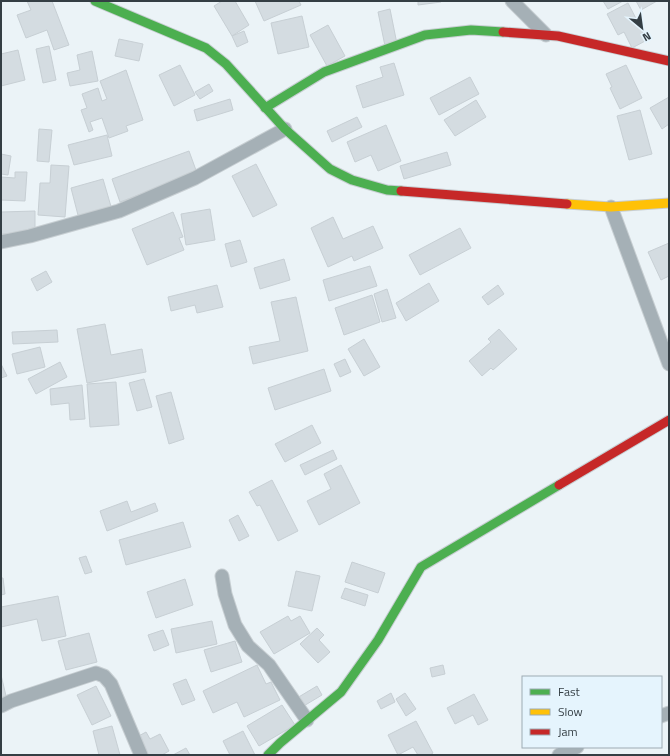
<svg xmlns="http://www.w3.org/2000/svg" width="670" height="756" viewBox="0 0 670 756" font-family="'Titillium Web',sans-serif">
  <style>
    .building { fill: #d4dce1; stroke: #c7cfd4 }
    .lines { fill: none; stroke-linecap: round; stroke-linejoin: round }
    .street-casing { stroke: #c7ced2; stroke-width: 15 }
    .fast-casing { stroke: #c7ced2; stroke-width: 11 }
    .slow-casing { stroke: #c7ced2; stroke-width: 11 }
    .jam-casing { stroke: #c7ced2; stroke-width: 11 }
    .street { stroke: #a5b0b6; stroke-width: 13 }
    .fast { stroke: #4caf50; stroke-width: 9 }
    .slow { stroke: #ffc107; stroke-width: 9 }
    .jam { stroke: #c62828; stroke-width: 9 }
  </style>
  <rect width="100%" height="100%" fill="#ebf3f7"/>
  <g class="building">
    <polygon points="27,1 52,1 69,45 54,50 47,30 26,38 17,15 31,10"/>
    <polygon points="222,1 235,1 249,25 232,36 214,6"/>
    <polygon points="255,1 299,1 301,5 264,21"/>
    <polygon points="418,1 441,1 441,2 418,5"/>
    <polygon points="603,1 623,1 608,9"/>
    <polygon points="636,1 657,1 641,10"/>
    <polygon points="628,3 647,40 632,48 624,32 618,35 607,14"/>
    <polygon points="390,9 397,44 385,46 378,12"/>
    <polygon points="302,16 309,47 278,54 271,23"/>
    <polygon points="328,25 345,56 327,66 310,35"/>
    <polygon points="244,31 248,42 237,47 232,36"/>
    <polygon points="119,39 143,44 139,61 115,56"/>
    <polygon points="49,46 56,80 43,83 36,49"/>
    <polygon points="18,50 25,80 1,86 1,54"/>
    <polygon points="92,51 98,81 70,86 67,73 80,70 77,55"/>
    <polygon points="394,63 404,95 363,108 356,86 383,77 380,67"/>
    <polygon points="180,65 195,95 174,106 159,75"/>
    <polygon points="626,65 642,98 620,109 610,88 612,87 606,74"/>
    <polygon points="126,70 143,120 126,126 128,131 109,138 102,118 90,122 93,130 89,132 81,110 87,108 82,94 98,88 102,101 107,99 100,81"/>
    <polygon points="470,77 479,94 439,115 430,98"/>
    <polygon points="209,84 213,91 200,99 195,92"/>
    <polygon points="669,97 669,124 662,129 650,108"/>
    <polygon points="230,99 233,110 197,121 194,110"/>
    <polygon points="476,100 486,117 455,136 444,120"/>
    <polygon points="640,110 652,154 629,160 617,116"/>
    <polygon points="357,117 362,127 332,142 327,131"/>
    <polygon points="386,125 401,161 378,171 371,155 355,162 347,142"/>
    <polygon points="39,129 52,130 49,162 37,161"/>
    <polygon points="107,135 112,156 74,165 68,145"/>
    <polygon points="189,151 197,173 120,202 112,179"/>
    <polygon points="447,152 451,165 404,179 400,166"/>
    <polygon points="1,154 11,156 8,175 1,174"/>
    <polygon points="256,164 277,205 253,217 232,176"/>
    <polygon points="51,165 69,166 65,217 38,215 40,183 50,183"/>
    <polygon points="15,172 27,172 25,201 1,200 1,177 15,178"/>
    <polygon points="103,179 112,210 79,219 71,188"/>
    <polygon points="210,209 215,240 186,245 181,214"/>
    <polygon points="35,211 35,233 1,234 1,212"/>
    <polygon points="173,212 183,237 179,238 184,250 147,265 132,229"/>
    <polygon points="333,217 343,239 373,226 383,248 354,261 352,256 328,267 311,228"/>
    <polygon points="460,228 471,248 420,275 409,255"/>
    <polygon points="240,240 247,262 231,267 225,244"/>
    <polygon points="669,243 669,276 661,280 648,252"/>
    <polygon points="284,259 290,280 260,289 254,268"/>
    <polygon points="370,266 377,286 329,301 323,280"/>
    <polygon points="46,271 52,282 37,291 31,279"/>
    <polygon points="429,283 439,301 406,321 396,303"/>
    <polygon points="217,285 223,307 197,313 195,305 171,311 168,297"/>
    <polygon points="498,285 504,294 488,305 482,297"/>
    <polygon points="387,289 396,318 382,322 374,294"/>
    <polygon points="372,295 380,322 344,335 335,308"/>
    <polygon points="296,297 308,351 253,364 249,347 280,341 271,302"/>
    <polygon points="105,324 111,355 142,349 146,372 87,383 77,329"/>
    <polygon points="499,329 517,349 493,370 491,368 482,376 469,361 491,342 488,339"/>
    <polygon points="57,330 58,342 13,344 12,332"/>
    <polygon points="364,339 380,367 364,376 348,349"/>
    <polygon points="40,347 45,367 17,374 12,354"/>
    <polygon points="345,359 351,372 340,377 334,364"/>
    <polygon points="60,362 67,377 36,394 28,379"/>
    <polygon points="1,364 7,376 1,378"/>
    <polygon points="324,369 331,391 275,410 268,388"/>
    <polygon points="144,379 152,407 137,411 129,383"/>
    <polygon points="116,382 119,425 90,427 87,384"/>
    <polygon points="82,385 85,419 70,420 69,403 51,405 50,389"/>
    <polygon points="171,392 184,439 169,444 156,396"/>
    <polygon points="312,425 321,443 285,462 275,444"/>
    <polygon points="333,450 337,459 305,475 300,465"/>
    <polygon points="341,465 360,503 319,525 307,501 331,489 324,474"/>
    <polygon points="272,480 298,531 278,541 260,505 257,506 249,492"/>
    <polygon points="127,501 131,512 155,503 158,511 107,531 100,511"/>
    <polygon points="238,515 249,536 239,541 229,520"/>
    <polygon points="183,522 191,547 126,565 119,540"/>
    <polygon points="86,556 92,572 85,574 79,558"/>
    <polygon points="352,562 385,573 378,593 345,582"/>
    <polygon points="296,571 320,576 312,611 288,606"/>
    <polygon points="1,578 3,578 5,594 1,595"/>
    <polygon points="185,579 193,605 156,618 147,592"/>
    <polygon points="345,588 368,595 365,606 341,598"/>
    <polygon points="58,596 66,636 42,641 37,619 1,627 1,607"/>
    <polygon points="288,616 291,621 300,616 310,633 274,654 260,632"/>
    <polygon points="212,621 217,644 176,653 171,629"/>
    <polygon points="317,628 324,635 319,640 330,652 318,663 300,644"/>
    <polygon points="163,630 169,645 154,651 148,635"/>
    <polygon points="89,633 97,662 66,670 58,641"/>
    <polygon points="235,641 242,662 211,672 204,650"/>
    <polygon points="257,665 266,684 271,682 280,700 244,717 237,702 213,713 203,691"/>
    <polygon points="443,665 445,674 432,677 430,668"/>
    <polygon points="1,675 7,700 1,701"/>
    <polygon points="186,679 195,700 182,705 173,684"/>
    <polygon points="96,686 111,716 92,725 77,695"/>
    <polygon points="317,686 322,695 302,707 297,698"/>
    <polygon points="391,693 395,702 381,709 377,701"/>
    <polygon points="405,693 416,709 406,716 396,699"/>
    <polygon points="474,694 488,720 478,725 473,715 455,724 447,708"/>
    <polygon points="282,705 295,725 259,746 247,726"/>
    <polygon points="416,721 433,753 430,755 418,755 413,747 398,755 388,735"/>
    <polygon points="112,726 120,755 99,755 93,731"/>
    <polygon points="243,731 255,755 230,755 223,741"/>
    <polygon points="146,732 150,739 160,734 169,751 162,755 144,755 135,738"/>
    <polygon points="186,748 190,755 173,755"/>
  </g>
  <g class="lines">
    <g class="street-casing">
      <g id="street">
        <polyline points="512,1 546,35"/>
        <polyline points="611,207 669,364"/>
        <polyline points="1,242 30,236 119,211 195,178 285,129"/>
        <polyline points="222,576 225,594 235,625 248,646 269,665 307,720"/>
        <polyline points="1,706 11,701 96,673 104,676 111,684 141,755"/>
        <polyline points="661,716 669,713"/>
        <polyline points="559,755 577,747"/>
      </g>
    </g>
    <g class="fast-casing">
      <g id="fast">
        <polyline points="95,1 206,48 226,64 285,129 330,169 352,180 387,190 401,191"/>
        <polyline points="265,108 324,72 425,35 471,30 503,32"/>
        <polyline points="268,755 280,743 341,692 378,640 421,567 559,485"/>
      </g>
    </g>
    <g class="slow-casing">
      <polyline id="slow" points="567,204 611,207 669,203"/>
    </g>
    <g class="jam-casing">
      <g id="jam">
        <polyline points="503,32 558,36 669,61"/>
        <polyline points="401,191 567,204"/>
        <polyline points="559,485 669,420"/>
      </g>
    </g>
    <use href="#street" class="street"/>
    <use href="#fast" class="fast"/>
    <use href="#slow" class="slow"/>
    <use href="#jam" class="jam"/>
  </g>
  <rect width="670" height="756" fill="none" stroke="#343e44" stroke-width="4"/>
  <rect x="522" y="676" width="140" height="72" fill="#e5f4fd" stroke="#9eabb3"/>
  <rect x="530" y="689" width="20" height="6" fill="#4caf50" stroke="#9eabb3"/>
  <text x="558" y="696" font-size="12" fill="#343e44">Fast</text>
  <rect x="530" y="709" width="20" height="6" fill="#ffc107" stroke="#9eabb3"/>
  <text x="558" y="716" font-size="12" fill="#343e44">Slow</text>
  <rect x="530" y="729" width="20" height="6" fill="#c62828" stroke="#9eabb3"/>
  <text x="558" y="736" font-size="12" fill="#343e44">Jam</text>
  <g transform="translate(642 28) rotate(151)" stroke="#e5f4fd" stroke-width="3" paint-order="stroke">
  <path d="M0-3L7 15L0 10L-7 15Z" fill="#343e44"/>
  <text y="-6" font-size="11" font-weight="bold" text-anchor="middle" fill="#343e44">N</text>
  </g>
</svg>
